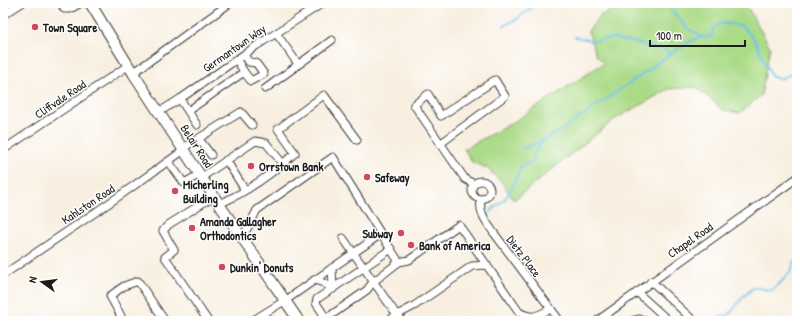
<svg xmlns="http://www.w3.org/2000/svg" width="800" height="324" viewBox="0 0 800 324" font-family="'Patrick Hand',sans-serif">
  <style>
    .green { fill: #acdb88; stroke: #647c52 }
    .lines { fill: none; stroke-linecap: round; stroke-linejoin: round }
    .stream { stroke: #69c1e6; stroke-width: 2 }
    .minor-casing { stroke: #3d3c39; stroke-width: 9 }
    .highway-casing { stroke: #3d3c39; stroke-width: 12 }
    .minor { stroke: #fff; stroke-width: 7 }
    .highway { stroke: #fff; stroke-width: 10 }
    .poi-dot { fill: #d1495b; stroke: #fff; stroke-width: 1.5 }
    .labels { text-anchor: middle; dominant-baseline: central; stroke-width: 3; stroke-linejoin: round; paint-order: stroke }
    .poi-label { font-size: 12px; font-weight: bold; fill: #1c1c1c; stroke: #fff; text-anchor: start }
    .street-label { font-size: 12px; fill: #1c1c1c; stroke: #fff }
  </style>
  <rect width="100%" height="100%" fill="#fff"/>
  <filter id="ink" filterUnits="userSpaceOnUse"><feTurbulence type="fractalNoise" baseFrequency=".025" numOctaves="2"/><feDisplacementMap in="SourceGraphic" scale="8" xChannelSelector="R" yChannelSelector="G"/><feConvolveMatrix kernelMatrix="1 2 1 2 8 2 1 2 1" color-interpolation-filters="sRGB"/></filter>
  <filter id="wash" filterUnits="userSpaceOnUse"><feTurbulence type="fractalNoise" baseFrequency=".012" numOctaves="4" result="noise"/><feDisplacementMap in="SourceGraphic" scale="16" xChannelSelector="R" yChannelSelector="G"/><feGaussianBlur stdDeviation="0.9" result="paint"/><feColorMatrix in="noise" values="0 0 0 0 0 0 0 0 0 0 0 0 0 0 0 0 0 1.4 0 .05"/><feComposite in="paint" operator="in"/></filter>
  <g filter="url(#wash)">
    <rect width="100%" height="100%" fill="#f8efe0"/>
    <polygon class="green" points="629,3 735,3 749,10 770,47 761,95 740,113 723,110 696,87 669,89 615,119 514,200 501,181 487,168 472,162 464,149 512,123 604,63 596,55 588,31 601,15 630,4"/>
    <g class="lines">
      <g class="stream">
        <polyline points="666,3 687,28 703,37"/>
        <polyline points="504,26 517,19 537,3"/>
        <polyline points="575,37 594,41 613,38 622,41 629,41 654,48 664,49 668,53 672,54"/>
        <path d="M523,148L544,140L563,129L653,67C657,62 689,41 696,39C701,37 707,38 712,36L713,28L720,24L724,23L742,26L754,39L772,77L780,79L791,74L797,76"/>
        <path d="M488,215C492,208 498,205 504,200C513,190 516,178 521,166L532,162L535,152L543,141"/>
        <path d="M713,321L721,316L729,315L743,297L753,288C759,287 766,291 772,290C775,289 791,272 792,269C793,267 793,265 793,263L797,261"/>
      </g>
    </g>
  </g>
  <g filter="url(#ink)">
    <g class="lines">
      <g class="minor-casing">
        <g id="minor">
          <polyline points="61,3 64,9 70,9 81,3"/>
          <polyline points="3,15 22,3"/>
          <polyline points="276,33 298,64"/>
          <polyline points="244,55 249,62 256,63 264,74 251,81 244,72"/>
          <polyline points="133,73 230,3"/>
          <polyline points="265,89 332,40"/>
          <polyline points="180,99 197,125"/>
          <polyline points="188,111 244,72 237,60"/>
          <polyline points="159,112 180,99 256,46 323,3"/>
          <polyline points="199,139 211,155"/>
          <polyline points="440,144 505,96 495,80 441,116 428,94 414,105 465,179 474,184"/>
          <polyline points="183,148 241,112 252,125"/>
          <polyline points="3,150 129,65"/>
          <polyline points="226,160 245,190"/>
          <polyline points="169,162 184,183 200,174"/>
          <polyline points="202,177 255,141 266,143 283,164"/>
          <circle cx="481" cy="190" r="9"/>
          <path d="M481,199C478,212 487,223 494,233L560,321"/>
          <path d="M219,204C247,192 273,173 295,153L278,129L324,95L357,140"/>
          <polyline points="245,233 257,210 333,157 381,234"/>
          <polyline points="343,238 401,321"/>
          <polyline points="332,268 333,289"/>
          <polyline points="3,275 115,199 184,150"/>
          <polyline points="314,280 324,283 333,289"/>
          <polyline points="651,281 694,321"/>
          <polyline points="637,292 669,321"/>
          <polyline points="327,318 367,290 373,282 399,262"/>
          <polyline points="118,321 121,316 110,296 124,286 138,281 165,321"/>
          <polyline points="208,321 165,257 174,250 163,231 168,225 214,196"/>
          <path d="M252,321L289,298L381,234L399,262L409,260L459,225L519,312C534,320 537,315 551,309"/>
          <polyline points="271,321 273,321"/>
          <polyline points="328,321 316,303 317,299 391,249"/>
          <polyline points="388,321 397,315 414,306 472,266 487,265"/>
          <polyline points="597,321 797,178"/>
          <polyline points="631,321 640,319 647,321"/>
        </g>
      </g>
      <g class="highway-casing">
        <polyline id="highway" points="90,3 133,73 219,204 299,321"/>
      </g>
      <use href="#minor" class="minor"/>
      <use href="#highway" class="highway"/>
    </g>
  </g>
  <g class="poi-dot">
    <circle cx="35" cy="27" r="4"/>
    <circle cx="251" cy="166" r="4"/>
    <circle cx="367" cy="177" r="4"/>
    <circle cx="175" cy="191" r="4"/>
    <circle cx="192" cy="228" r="4"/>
    <circle cx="401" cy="233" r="4"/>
    <circle cx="411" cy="245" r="4"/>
    <circle cx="222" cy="267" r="4"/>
  </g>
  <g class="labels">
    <g class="poi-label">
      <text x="43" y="27">Town Square</text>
      <text x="259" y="166">Orrstown Bank</text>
      <text x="375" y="177">Safeway</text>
      <text x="183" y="184">Micherling<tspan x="183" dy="14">Building</tspan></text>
      <text x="200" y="221">Amanda Gallagher<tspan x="200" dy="14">Orthodontics</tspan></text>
      <text x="393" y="233" text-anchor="end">Subway</text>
      <text x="419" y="245">Bank of America</text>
      <text x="230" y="267">Dunkin' Donuts</text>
    </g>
    <g class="street-label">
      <text transform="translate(234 48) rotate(-35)">Germantown Way</text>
      <text transform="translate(60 99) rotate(-34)">Cliffvale Road</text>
      <text transform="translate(197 146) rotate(57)">Belair Road</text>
      <text transform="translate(88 204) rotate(-34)">Kahlston Road</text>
      <text transform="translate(690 240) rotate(-35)">Chapel Road</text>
      <text transform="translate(524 256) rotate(53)">Dietz Place</text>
    </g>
  </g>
  <rect width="800" height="324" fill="none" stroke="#fff" stroke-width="16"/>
  <g transform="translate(42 282) rotate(284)" stroke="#ffffff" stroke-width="3" paint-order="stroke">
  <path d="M0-3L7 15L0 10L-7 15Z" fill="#1c1c1c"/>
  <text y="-6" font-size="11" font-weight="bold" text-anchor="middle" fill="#1c1c1c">N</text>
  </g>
  <path d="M650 40v6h95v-6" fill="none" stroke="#1c1c1c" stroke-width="2"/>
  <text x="656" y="40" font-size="12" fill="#1c1c1c" stroke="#ffffff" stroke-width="3" paint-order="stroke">100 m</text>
</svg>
